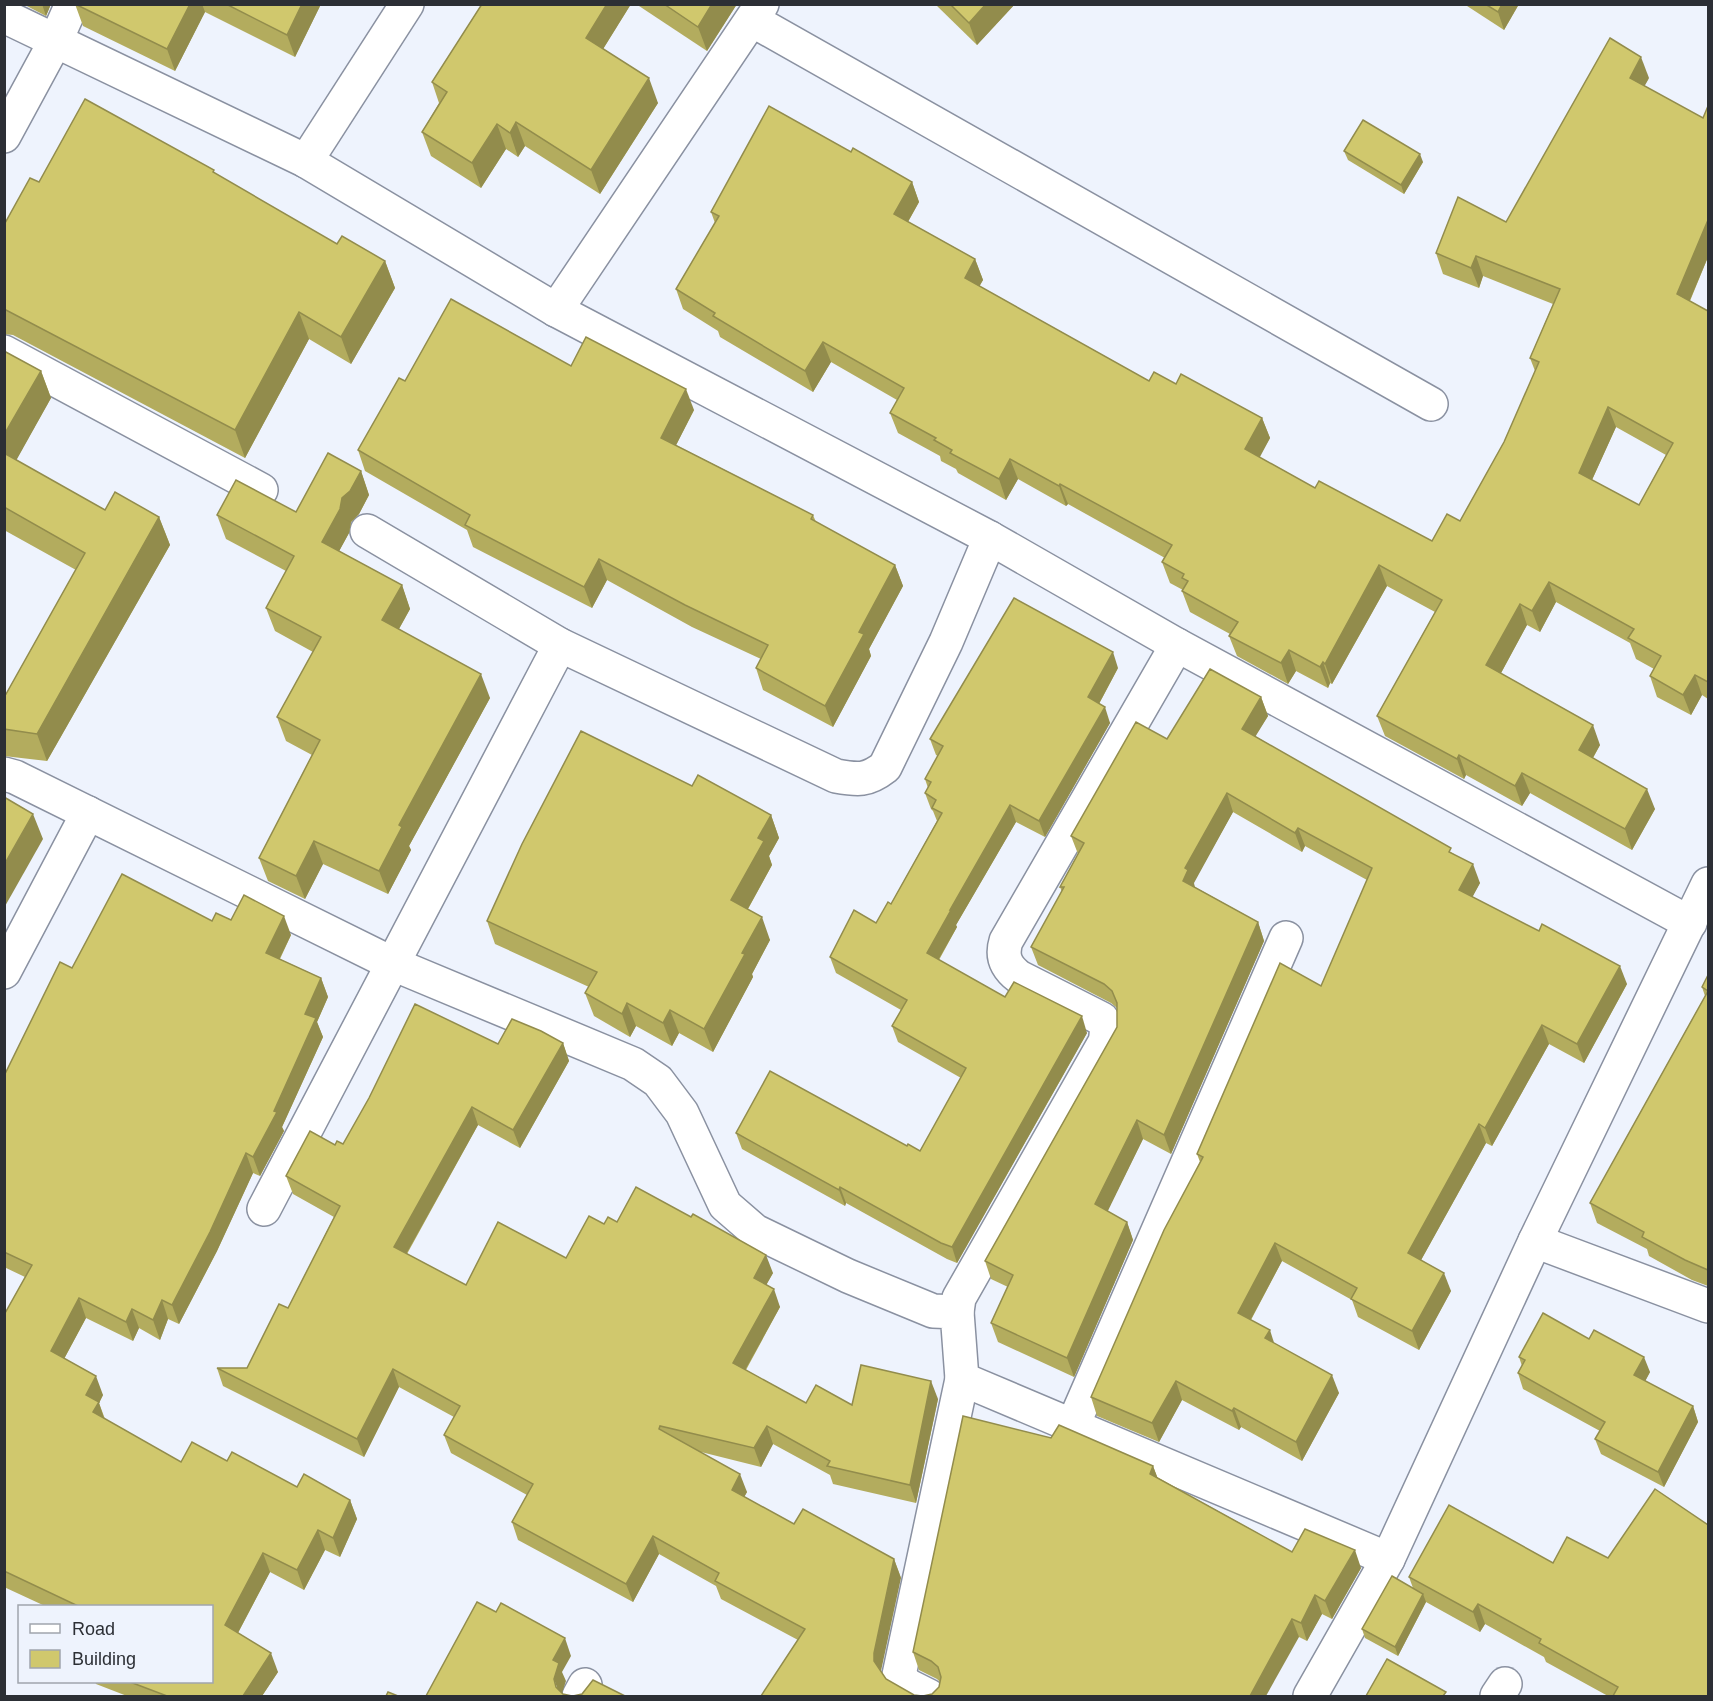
<svg xmlns="http://www.w3.org/2000/svg" width="1713" height="1701" viewBox="0 0 1713 1701" font-family="Arial,sans-serif">
  <style>
    .lines { fill: none; stroke-linecap: round; stroke-linejoin: round }
    .street-casing { stroke: #8a91a1; stroke-width: 36 }
    .street { stroke: #fff; stroke-width: 33 }
    .wall { fill: #b3ac5e; fill-rule: evenodd }
    .shaded-wall { fill: #928c4c }
    .building { fill: #d0c86d; stroke: #928c4c; stroke-width: 1.5; fill-rule: evenodd }
  </style>
  <rect width="100%" height="100%" fill="#eef3fd"/>
  <g class="lines">
    <g class="street-casing">
      <g id="street">
        <polyline points="4,16 306,161 556,310 990,538 1177,645 1690,923"/>
        <polyline points="752,20 1431,404"/>
        <polyline points="4,136 56,40 72,4"/>
        <polyline points="306,161 407,4"/>
        <polyline points="556,310 762,4"/>
        <polyline points="4,352 261,490"/>
        <path d="M367,531L560,645L836,776C858,780 867,781 885,767L946,642L990,538"/>
        <polyline points="4,774 15,777 393,964 633,1064 658,1081 682,1113 725,1205 755,1231 848,1276 933,1311 957,1312 962,1379 1388,1559"/>
        <polyline points="4,972 88,813"/>
        <polyline points="264,1209 560,645"/>
        <polyline points="1535,1241 1708,1306"/>
        <path d="M957,1312L959,1298L1105,1042C1107,1032 1107,1027 1102,1019L1019,977C1006,967 1001,957 1006,941L1177,645"/>
        <polyline points="1073,1425 1286,938"/>
        <polyline points="579,1696 585,1685"/>
        <polyline points="929,1696 907,1685 899,1675 962,1379"/>
        <polyline points="1310,1696 1388,1559 1535,1241 1708,884"/>
        <polyline points="1497,1696 1505,1684"/>
      </g>
    </g>
    <use href="#street" class="street"/>
  </g>
  <g class="wall">
    <polygon points="23,4 51,4 46,16"/>
    <polygon points="75,4 321,4 295,57 205,12 175,71 83,26"/>
    <polygon points="482,4 631,4 603,49 658,103 600,194 525,146 518,157 506,149 481,188 431,156 422,132 439,103 432,82"/>
    <polygon points="636,4 737,4 707,51"/>
    <polygon points="935,4 1015,4 977,45"/>
    <polygon points="1464,4 1519,4 1504,30"/>
    <path d="M1649,78L1644,86L1703,118L1708,106V257L1690,301L1708,311V699L1702,695L1691,715L1657,697L1650,676L1654,669L1636,659L1630,643L1556,602L1540,632L1527,625L1501,673L1600,745L1593,758L1655,809L1632,850L1530,793L1522,806L1466,775L1464,779L1385,736L1377,716L1435,612L1387,586L1332,684L1330,683L1328,688L1296,671L1288,684L1237,656L1229,636L1230,634L1190,612L1182,591L1183,590L1170,583L1162,562L1165,558L1068,504L1066,506L1018,479L1006,500L958,473L956,469L941,461L940,456L898,433L890,413L897,400L831,362L813,392L720,337L718,331L683,309L676,289L715,223L711,212L851,152L912,182L919,202L908,222L975,259L983,280L979,286L1149,381L1176,384L1262,418L1270,438L1259,457L1315,488L1432,541L1460,521L1504,442L1535,371L1530,358L1553,304L1483,276L1479,288L1443,274L1436,253L1506,222ZM1616,427L1666,455L1639,505L1592,480Z"/>
    <polygon points="1344,151 1423,162 1404,194 1348,160"/>
    <polygon points="39,182 337,244 385,261 395,288 351,364 309,339 245,458 13,335 4,334 4,225"/>
    <polygon points="4,351 41,371 51,398 16,460 105,510 159,517 170,545 47,761 4,756 4,693 6,694 76,570 4,530"/>
    <polygon points="571,366 694,410 676,445 813,515 816,522 895,565 903,586 869,649 871,656 833,727 763,690 756,668 761,659 692,627 607,580 592,608 473,547 467,530 365,471 358,450 405,381"/>
    <polygon points="361,471 369,495 359,514 351,522 349,533 339,551 402,585 410,609 399,629 490,698 409,846 411,850 388,894 323,864 305,899 268,881 259,858 312,755 286,741 277,717 313,652 275,631 266,608 286,571 226,539 217,515 296,512"/>
    <polygon points="1118,668 1099,704 1110,723 1045,837 1016,822 956,925 957,927 939,960 1005,997 1087,1033 957,1263 947,1259 846,1203 845,1206 742,1149 736,1133 907,1146 920,1151 961,1078 898,1042 892,1026 901,1010 836,973 830,957 876,923 891,904 937,821 933,811 931,809 925,793 928,788 925,779 938,756 936,755 930,739"/>
    <polygon points="1261,697 1268,716 1255,736 1454,854 1480,883 1472,897 1627,984 1584,1063 1549,1044 1492,1146 1486,1143 1421,1260 1451,1291 1419,1350 1358,1317 1352,1300 1282,1261 1251,1320 1274,1343 1339,1393 1302,1461 1241,1427 1239,1430 1182,1400 1159,1442 1097,1416 1091,1397 1200,1162 1197,1154 1321,986 1367,880 1305,846 1302,852 1233,812 1193,883 1195,887 1258,922 1264,941 1171,1154 1143,1139 1107,1211 1127,1222 1133,1240 1074,1377 998,1342 991,1323 1008,1287 991,1279 985,1261 1117,1027 1117,1008 1111,1003 1038,965 1031,947 1062,892 1060,887 1078,854 1071,836 1167,739"/>
    <polygon points="692,786 771,815 779,838 769,856 772,865 748,909 770,940 752,974 753,977 713,1052 679,1033 672,1046 636,1026 630,1037 594,1016 585,993 589,987 495,944 487,921"/>
    <polygon points="231,920 291,935 280,959 321,978 328,997 317,1022 323,1037 282,1127 284,1131 260,1176 253,1173 217,1251 179,1324 168,1319 160,1340 139,1328 133,1341 86,1318 64,1359 103,1395 99,1403 105,1419 181,1462 227,1461 297,1487 350,1500 357,1519 340,1557 325,1550 304,1590 270,1572 238,1633 278,1672 262,1696 127,1696 96,1684 95,1682 212,1682 212,1606 45,1606 4,1587 4,1315 25,1277 4,1267 4,1076 72,968 212,921"/>
    <polygon points="1708,975 1708,1286 1692,1280 1649,1256 1647,1249 1597,1223 1590,1203 1705,996 1702,987"/>
    <polygon points="563,1043 569,1061 520,1148 478,1125 407,1254 466,1285 566,1258 604,1224 617,1222 773,1273 766,1285 780,1307 746,1370 806,1403 852,1405 938,1399 916,1503 833,1484 830,1475 773,1444 761,1467 701,1452 747,1492 744,1497 794,1524 894,1559 901,1578 761,1696 798,1640 721,1599 716,1586 659,1554 633,1602 518,1540 512,1522 527,1495 451,1453 444,1435 454,1417 399,1387 364,1457 223,1386 217,1368 247,1368 288,1308 334,1217 293,1194 286,1176 335,1145 343,1144 498,1044"/>
    <polygon points="1589,1339 1650,1372 1645,1381 1693,1406 1698,1422 1664,1487 1601,1454 1595,1439 1600,1431 1523,1389 1518,1373 1522,1366 1519,1357"/>
    <polygon points="1153,1466 1157,1477 1292,1552 1361,1568 1332,1619 1322,1614 1307,1641 1299,1637 932,1694 939,1687 940,1682 937,1679 919,1670 913,1652"/>
    <polygon points="1409,1577 1708,1696 1608,1696 1546,1662 1544,1657 1485,1624 1480,1632 1426,1602 1398,1656 1365,1638 1362,1629 1413,1588"/>
  </g>
  <g class="shaded-wall">
    <polygon points="42,4 51,4 46,16"/>
    <polygon points="190,4 202,4 205,12 175,71 167,49"/>
    <polygon points="302,4 321,4 295,57 287,35"/>
    <polygon points="607,4 631,4 595,62 586,38"/>
    <polygon points="712,4 737,4 707,51 698,27"/>
    <polygon points="986,4 1015,4 977,45 969,23"/>
    <polygon points="1502,4 1519,4 1504,30 1498,12"/>
    <polygon points="1641,57 1649,78 1638,98 1630,78"/>
    <polygon points="649,78 658,103 600,194 591,170"/>
    <polygon points="516,122 525,146 518,157 510,133"/>
    <polygon points="497,124 506,149 481,188 472,163"/>
    <polygon points="1420,154 1423,162 1404,194 1401,185"/>
    <polygon points="912,182 919,202 901,234 894,214"/>
    <polygon points="1708,220 1708,257 1684,314 1677,294"/>
    <polygon points="1476,256 1483,276 1479,288 1471,268"/>
    <polygon points="975,259 983,280 973,298 965,278"/>
    <polygon points="385,261 395,288 351,364 341,337"/>
    <polygon points="299,312 309,339 245,458 235,430"/>
    <polygon points="823,342 831,362 813,392 805,371"/>
    <polygon points="41,371 51,398 7,477 4,470 4,435"/>
    <polygon points="686,389 694,410 669,459 661,438"/>
    <polygon points="1608,407 1616,427 1586,493 1579,473"/>
    <polygon points="1262,418 1270,438 1253,470 1245,449"/>
    <polygon points="1010,459 1018,479 1006,500 999,479"/>
    <polygon points="361,471 369,495 359,514 351,522 349,533 331,566 322,542 342,498"/>
    <polygon points="1060,484 1068,504 1066,506 1059,486"/>
    <polygon points="159,517 170,545 47,761 37,734"/>
    <polygon points="599,559 607,580 592,608 584,587"/>
    <polygon points="895,565 903,586 869,649 871,656 833,727 825,706 859,632"/>
    <polygon points="1379,565 1387,586 1332,684 1325,664"/>
    <polygon points="1549,582 1556,602 1540,632 1532,611"/>
    <polygon points="402,585 410,609 391,643 382,620"/>
    <polygon points="1520,604 1527,625 1494,686 1486,665"/>
    <polygon points="1289,650 1296,671 1288,684 1281,663"/>
    <polygon points="1113,652 1118,668 1094,713 1088,697"/>
    <polygon points="1323,662 1330,683 1328,688 1320,667"/>
    <polygon points="481,674 490,698 409,846 411,850 388,894 379,871 399,825"/>
    <polygon points="1695,675 1702,695 1691,715 1683,695"/>
    <polygon points="1261,697 1268,716 1249,747 1242,729"/>
    <polygon points="1105,707 1110,723 1045,837 1039,821"/>
    <polygon points="1593,725 1600,745 1586,770 1579,750"/>
    <polygon points="1459,755 1466,775 1464,779 1457,759"/>
    <polygon points="1522,773 1530,793 1522,806 1515,786"/>
    <polygon points="1647,789 1655,809 1632,850 1625,829"/>
    <polygon points="1227,793 1233,812 1194,883 1195,888 1183,881 1185,868"/>
    <polygon points="1010,805 1016,822 956,925 957,927 933,969 927,953 950,910"/>
    <polygon points="33,814 43,839 4,908 4,865"/>
    <polygon points="771,815 779,838 769,856 772,865 740,923 731,900 758,838"/>
    <polygon points="1298,828 1305,846 1302,852 1295,833"/>
    <polygon points="314,841 323,864 305,899 296,876"/>
    <polygon points="1473,864 1480,883 1466,909 1459,890"/>
    <polygon points="284,916 291,935 273,972 266,953"/>
    <polygon points="762,917 770,940 752,974 753,977 713,1052 704,1029 742,953"/>
    <polygon points="1258,922 1264,941 1171,1154 1164,1135"/>
    <polygon points="1620,966 1627,984 1584,1063 1577,1044"/>
    <polygon points="321,978 328,997 317,1022 323,1037 282,1127 284,1131 260,1176 253,1157 274,1111 305,1014"/>
    <polygon points="627,1003 636,1026 630,1037 622,1014"/>
    <polygon points="670,1010 679,1033 672,1046 663,1023"/>
    <polygon points="1082,1016 1087,1033 957,1263 952,1247"/>
    <polygon points="1542,1025 1549,1044 1492,1146 1485,1128"/>
    <polygon points="563,1043 569,1061 520,1148 513,1130"/>
    <polygon points="472,1107 478,1125 400,1265 394,1247"/>
    <polygon points="1137,1120 1143,1139 1102,1223 1095,1204"/>
    <polygon points="1479,1124 1486,1143 1415,1271 1408,1253"/>
    <polygon points="246,1153 253,1173 217,1251 179,1324 172,1305"/>
    <polygon points="840,1187 846,1203 845,1206 839,1190"/>
    <polygon points="1127,1222 1133,1240 1074,1377 1067,1358"/>
    <polygon points="1275,1243 1282,1261 1244,1332 1238,1313"/>
    <polygon points="766,1255 773,1273 760,1296 754,1278"/>
    <polygon points="1444,1273 1451,1291 1419,1350 1412,1331"/>
    <polygon points="774,1289 780,1307 739,1381 733,1363"/>
    <polygon points="79,1298 86,1318 58,1370 51,1351"/>
    <polygon points="162,1300 168,1319 160,1340 153,1320"/>
    <polygon points="132,1309 139,1328 133,1341 126,1322"/>
    <polygon points="1270,1330 1276,1349 1265,1338"/>
    <polygon points="1644,1357 1650,1372 1640,1391 1634,1375"/>
    <polygon points="393,1369 399,1387 364,1457 357,1439"/>
    <polygon points="1332,1375 1339,1393 1302,1461 1296,1442"/>
    <polygon points="96,1376 103,1395 99,1403 105,1421 100,1431 86,1395"/>
    <polygon points="931,1381 938,1399 916,1503 910,1485"/>
    <polygon points="1176,1381 1182,1400 1159,1442 1152,1423"/>
    <polygon points="1693,1406 1698,1422 1664,1487 1658,1472"/>
    <polygon points="1234,1408 1241,1427 1239,1430 1232,1411"/>
    <polygon points="767,1426 773,1444 761,1467 754,1448"/>
    <polygon points="1153,1466 1160,1484 1150,1474"/>
    <polygon points="740,1474 747,1492 738,1508 732,1490"/>
    <polygon points="350,1500 357,1519 340,1557 333,1538"/>
    <polygon points="318,1530 325,1550 304,1590 297,1570"/>
    <polygon points="653,1536 659,1554 633,1602 626,1584"/>
    <polygon points="1355,1550 1361,1568 1332,1619 1325,1601"/>
    <polygon points="263,1553 270,1572 232,1644 225,1625"/>
    <polygon points="894,1559 901,1578 881,1671 874,1661 874,1653"/>
    <polygon points="1423,1594 1426,1602 1398,1656 1395,1647"/>
    <polygon points="1315,1595 1322,1614 1307,1641 1301,1623"/>
    <polygon points="1478,1604 1485,1624 1480,1632 1473,1612"/>
    <polygon points="1292,1619 1299,1637 1266,1696 1250,1696"/>
    <polygon points="565,1638 571,1656 562,1672 566,1681 561,1696 560,1696 554,1679 553,1660"/>
    <polygon points="271,1653 278,1672 262,1696 243,1696"/>
  </g>
  <g class="building">
    <polygon points="75,4 190,4 167,49"/>
    <polygon points="226,4 302,4 287,35"/>
    <polygon points="482,4 607,4 586,38 649,78 591,170 516,122 510,133 497,124 472,163 422,132 447,92 432,82"/>
    <polygon points="664,4 712,4 698,27"/>
    <polygon points="950,4 986,4 969,23"/>
    <polygon points="1485,4 1502,4 1498,12"/>
    <path d="M1610,38L1641,57L1630,78L1703,118L1708,106V220L1677,294L1708,311V682L1695,675L1683,695L1650,676L1661,656L1628,638L1634,629L1549,582L1532,611L1520,604L1486,665L1593,725L1579,750L1647,789L1625,829L1522,773L1515,786L1459,755L1457,759L1377,716L1442,600L1379,565L1325,664L1323,662L1320,667L1289,650L1281,663L1229,636L1238,622L1182,591L1188,581L1182,578L1184,574L1162,562L1172,545L1060,484L1059,486L1010,459L999,479L950,453L952,450L934,440L936,438L890,413L904,388L823,342L805,371L713,316L715,313L676,289L719,216L711,212L769,106L851,152L853,148L912,182L894,214L975,259L965,278L1149,381L1154,372L1176,384L1181,374L1262,418L1245,449L1315,488L1319,481L1432,541L1447,514L1460,521L1504,442L1539,362L1530,358L1560,289L1476,256L1471,268L1436,253L1458,197L1506,222ZM1608,407L1673,443L1639,505L1579,473Z"/>
    <polygon points="85,99 214,170 213,172 337,244 342,236 385,261 341,337 299,312 235,430 4,309 4,225 30,178 39,182"/>
    <polygon points="1363,120 1420,154 1401,185 1344,151"/>
    <polygon points="451,299 571,366 586,337 686,389 661,438 813,515 811,519 895,565 859,632 864,634 825,706 756,668 768,645 685,605 599,559 584,587 465,525 470,515 358,450 399,378 405,381"/>
    <polygon points="4,351 41,371 4,435"/>
    <polygon points="4,453 105,510 115,492 159,517 37,734 4,729 4,693 6,694 85,553 4,507"/>
    <polygon points="328,453 361,471 350,491 342,498 340,509 322,542 402,585 382,620 481,674 399,825 402,827 379,871 314,841 296,876 259,858 320,740 277,717 321,637 266,608 294,556 217,515 236,480 296,512"/>
    <polygon points="1014,598 1113,652 1088,697 1105,707 1039,821 1010,805 950,910 951,910 927,953 1005,997 1014,982 1082,1016 952,1247 941,1243 840,1187 839,1190 736,1133 770,1071 907,1146 908,1144 920,1151 966,1068 892,1026 907,1000 830,957 854,910 876,923 888,902 891,904 942,813 932,808 936,800 925,793 931,782 925,779 943,746 930,739"/>
    <polygon points="1210,669 1261,697 1242,729 1451,848 1449,852 1473,864 1459,890 1539,931 1542,924 1620,966 1577,1044 1542,1025 1485,1128 1479,1124 1408,1253 1444,1273 1412,1331 1351,1299 1357,1288 1275,1243 1238,1313 1270,1330 1265,1338 1332,1375 1296,1442 1234,1408 1232,1411 1176,1381 1152,1423 1091,1397 1164,1230 1203,1157 1197,1154 1280,963 1321,986 1372,868 1298,828 1295,833 1227,793 1185,868 1188,870 1183,881 1258,922 1164,1135 1137,1120 1095,1204 1127,1222 1067,1358 991,1323 1013,1275 985,1261 1117,1027 1117,1003 1112,991 1104,984 1031,947 1064,887 1060,887 1084,843 1071,836 1136,722 1167,739"/>
    <polygon points="581,731 692,786 698,775 771,815 758,838 764,841 731,900 762,917 742,953 745,954 704,1029 670,1010 663,1023 627,1003 622,1014 585,993 597,972 487,921 522,844"/>
    <polygon points="4,797 33,814 4,865"/>
    <polygon points="122,874 212,921 216,913 231,920 244,895 284,916 266,953 321,978 305,1014 316,1018 274,1111 277,1112 253,1157 246,1153 210,1232 172,1305 162,1300 153,1320 132,1309 126,1322 79,1298 51,1351 96,1376 86,1395 99,1402 93,1412 181,1462 192,1442 227,1461 232,1452 297,1487 304,1474 350,1500 333,1538 318,1530 297,1570 263,1553 225,1625 271,1653 243,1696 167,1696 130,1682 212,1682 212,1606 78,1606 4,1571 4,1315 32,1265 4,1252 4,1076 60,962 72,968"/>
    <polygon points="1708,975 1708,1270 1685,1260 1642,1237 1644,1232 1590,1203 1708,991 1702,987"/>
    <polygon points="415,1004 498,1044 512,1019 541,1031 563,1043 513,1130 472,1107 394,1247 466,1285 498,1222 566,1258 589,1216 604,1224 608,1217 617,1222 636,1187 691,1217 693,1214 766,1255 754,1278 774,1289 733,1363 806,1403 816,1385 852,1405 861,1365 931,1381 910,1485 827,1466 830,1461 767,1426 754,1448 660,1426 659,1429 740,1474 732,1490 794,1524 803,1509 894,1559 874,1653 874,1661 886,1679 914,1695 922,1696 761,1696 805,1629 715,1581 719,1573 653,1536 626,1584 512,1522 533,1484 444,1435 460,1406 393,1369 357,1439 217,1368 247,1368 279,1304 288,1308 340,1206 286,1176 310,1131 335,1145 337,1141 343,1144 369,1098"/>
    <polygon points="1543,1313 1589,1339 1594,1330 1644,1357 1634,1375 1693,1406 1658,1472 1595,1439 1605,1422 1518,1373 1525,1360 1519,1357"/>
    <polygon points="963,1416 1051,1438 1059,1425 1153,1466 1150,1474 1292,1552 1305,1529 1355,1550 1325,1601 1315,1595 1301,1623 1292,1619 1250,1696 923,1696 932,1694 939,1687 941,1677 938,1667 931,1661 913,1652"/>
    <polygon points="1655,1489 1708,1525 1708,1696 1613,1696 1618,1687 1539,1643 1541,1639 1478,1604 1473,1612 1409,1577 1449,1505 1553,1563 1567,1537 1608,1558"/>
    <polygon points="1392,1576 1423,1594 1395,1647 1362,1629"/>
    <polygon points="477,1602 496,1612 501,1603 565,1638 553,1660 559,1663 554,1679 556,1687 563,1694 572,1696 426,1696"/>
    <polygon points="1387,1659 1446,1692 1443,1696 1366,1696"/>
    <polygon points="593,1680 625,1696 573,1696 582,1694"/>
    <polygon points="388,1692 398,1696 386,1696"/>
  </g>
  <rect width="1713" height="1701" fill="none" stroke="#2c2f35" stroke-width="12"/>
  <rect x="18" y="1605" width="195" height="78" fill="#eef3fd" stroke="#a0a5ad" stroke-width="1.5"/>
  <rect x="30" y="1624" width="30" height="9" fill="#ffffff" stroke="#a0a5ad" stroke-width="1.5"/>
  <text x="72" y="1635" font-size="18" fill="#2c2f35">Road</text>
  <rect x="30" y="1650" width="30" height="18" fill="#d0c86d" stroke="#a0a5ad" stroke-width="1.5"/>
  <text x="72" y="1665" font-size="18" fill="#2c2f35">Building</text>
</svg>
